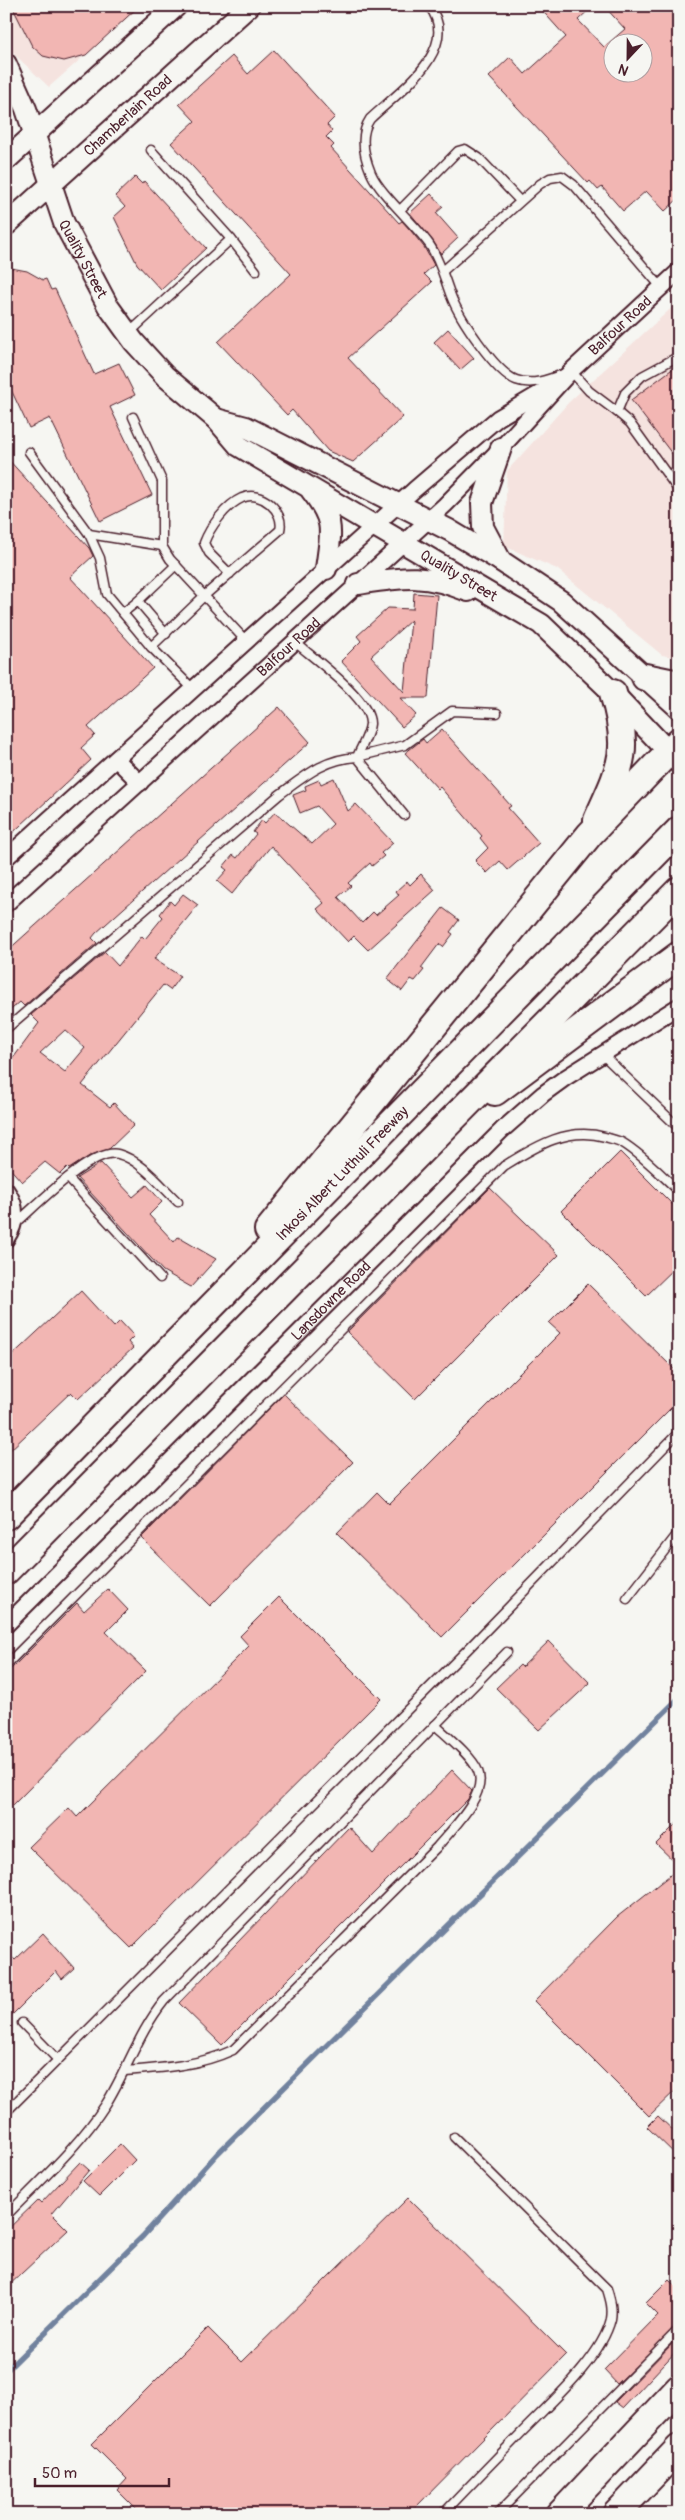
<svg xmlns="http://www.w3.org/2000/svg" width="685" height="2520" viewBox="0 0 685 2520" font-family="Pangolin,sans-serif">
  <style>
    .built { fill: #f5e3df }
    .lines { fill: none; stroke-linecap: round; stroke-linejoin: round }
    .stream { stroke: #71829e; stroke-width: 5.5 }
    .building { fill: #f2b6b3; stroke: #4a1f2b; fill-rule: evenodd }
    .lane-casing { stroke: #4a1f2b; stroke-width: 11 }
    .street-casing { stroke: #4a1f2b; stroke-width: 19 }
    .secondary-casing { stroke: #4a1f2b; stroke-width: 24 }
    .highway-casing { stroke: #4a1f2b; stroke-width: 30 }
    .lane { stroke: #f6f6f2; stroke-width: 8 }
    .street { stroke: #f6f6f2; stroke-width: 15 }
    .secondary { stroke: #f6f6f2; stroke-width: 20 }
    .highway { stroke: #f6f6f2; stroke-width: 26 }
    .labels { text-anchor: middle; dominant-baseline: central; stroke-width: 4; stroke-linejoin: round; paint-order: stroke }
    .street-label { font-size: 15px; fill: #4a1f2b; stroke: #f6f6f2 }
  </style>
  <rect width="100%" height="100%" fill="#f6f6f2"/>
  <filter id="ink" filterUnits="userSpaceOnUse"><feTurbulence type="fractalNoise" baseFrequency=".02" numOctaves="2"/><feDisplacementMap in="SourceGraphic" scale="10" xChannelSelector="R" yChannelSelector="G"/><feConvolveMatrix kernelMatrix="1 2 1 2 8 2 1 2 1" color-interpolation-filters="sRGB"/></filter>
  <g filter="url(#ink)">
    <g class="built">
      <polygon points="6,6 141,6 49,87 13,53 6,39"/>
      <polygon points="679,301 679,658 662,655 557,569 504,546 507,471 569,402"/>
    </g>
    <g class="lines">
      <polyline class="stream" points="6,2371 143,2236 217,2154 331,2041 679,1698"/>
    </g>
    <g class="building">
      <polygon points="12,6 139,6 86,55 64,61 43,56 32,46"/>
      <path d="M538,6H593L578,20L604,47L625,29L604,6H679V198L665,211L646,191L623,211L602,187L598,190L590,181L588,183L489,77L510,57L525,74L566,37ZM612,42H642V72H612Z"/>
      <polygon points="274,50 335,117 327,125 332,131 326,137 334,145 331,148 399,223 402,221 411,231 424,247 434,265 424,274 432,282 348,358 403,417 353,462 328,451 292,410 287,415 218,342 291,274 171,143 195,121 179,104 232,56 248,74"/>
      <polygon points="135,177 142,184 144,181 206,248 161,290 137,264 114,217 125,207 115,196"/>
      <polygon points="431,194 443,207 436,213 458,238 441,254 433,241 410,213"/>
      <polygon points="6,267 27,271 43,280 46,279 51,290 55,289 94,374 119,363 135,395 110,407 152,495 100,521 50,418 29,428 6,379"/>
      <polygon points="448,329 474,358 460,370 434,342"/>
      <polygon points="679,364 679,463 631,400"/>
      <polygon points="6,457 89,548 93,556 70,577 153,668 88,727 95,735 81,748 91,760 6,839"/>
      <path d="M414,593L437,595L428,698H400L416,715L402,727L341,661L361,641L357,636L388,608L413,609ZM411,620L404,692L371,656Z"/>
      <polygon points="279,707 310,742 96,933 92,938 97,943 24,1006 20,1002 6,1014 6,952"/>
      <polygon points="442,729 511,806 508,808 539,843 508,870 500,861 487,873 475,861 488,848 480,838 482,836 440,787 438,789 405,753 423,739 426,743"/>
      <polygon points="334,778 348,811 356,804 393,843 381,853 384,856 372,866 370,863 348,883 351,886 338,897 362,923 373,912 376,915 399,895 396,891 407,881 410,885 421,874 435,890 368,950 354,936 348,942 317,909 324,903 271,846 232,894 217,881 227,870 223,867 233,855 237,858 256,834 253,832 262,820 265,823 275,812 312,844 333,824 317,806 300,813 293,795 306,790 305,786 319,780 321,784"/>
      <path d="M183,894L198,905L154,959L180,976L170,990L163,985L82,1085L110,1107L114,1103L134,1125L109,1149L91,1155L69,1169L67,1167L60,1174L45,1162L22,1182L6,1164V1051L14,1057L39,1023L31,1015L105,952L118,966L142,936L145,939L163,917L160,914L170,901L174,905ZM65,1030L85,1048L65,1072L40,1053Z"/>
      <polygon points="443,908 459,920 450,932 453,934 443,947 439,944 421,968 424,970 415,981 411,979 402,991 387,979"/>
      <polygon points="620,1152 679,1211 679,1264 646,1296 561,1211"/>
      <polygon points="101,1163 133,1197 147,1185 162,1202 149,1215 174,1242 178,1237 216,1259 191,1287 163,1271 77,1178"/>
      <polygon points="490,1188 559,1255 415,1399 347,1332"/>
      <polygon points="588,1284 679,1374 679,1400 442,1637 337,1533 377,1492 389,1504 560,1333 549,1323"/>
      <polygon points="81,1291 114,1327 120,1321 134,1336 128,1342 133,1348 78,1399 71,1392 6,1454 6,1361"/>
      <polygon points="284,1394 353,1462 210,1606 141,1538"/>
      <polygon points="108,1589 128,1610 106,1632 146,1671 6,1812 6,1674 77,1603 84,1611"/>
      <polygon points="279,1597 381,1699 131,1948 29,1847 69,1808 77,1817 249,1646 240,1636"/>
      <polygon points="549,1641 590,1683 539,1730 496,1688 520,1665 522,1667"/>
      <polygon points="452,1770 472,1791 468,1799 222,2045 179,2003 349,1827 373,1854"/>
      <polygon points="679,1821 679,1866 656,1844"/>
      <polygon points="679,1868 679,2087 649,2116 534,2001 617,1917"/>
      <polygon points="43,1933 74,1968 62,1979 56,1971 6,2021 6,1951 15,1960"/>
      <polygon points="658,2116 679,2136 679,2158 647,2127"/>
      <polygon points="120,2144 135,2160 99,2196 83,2181"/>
      <polygon points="80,2162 89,2170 52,2214 68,2230 6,2288 6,2231 38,2200 41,2203"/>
      <polygon points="408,2198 566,2355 409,2514 141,2514 117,2490 127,2479 92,2444 208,2328 242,2362"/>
      <polygon points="669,2280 679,2290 679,2324 617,2384 604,2370 658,2315 646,2303"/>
      <polygon points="679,2337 679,2348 623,2408 615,2402"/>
    </g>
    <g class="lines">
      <g class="lane-casing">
        <g id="lane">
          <path d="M429,6C463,49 397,93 370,119C359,135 364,156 371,173C380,194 414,223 429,244C440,260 444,278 451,296C459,317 495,372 516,380C534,387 554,377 571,371L589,391L617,412"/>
          <polyline points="151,150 231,239 256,271"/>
          <polyline points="401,209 458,151 465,149 479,158 520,201"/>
          <polyline points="443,271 540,184 550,178 562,176 574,185 661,287"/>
          <polyline points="128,334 231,239"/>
          <polyline points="679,356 642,376 625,393 617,412 630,423 679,491"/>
          <polyline points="133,417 162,481 162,546 170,559 246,641"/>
          <polyline points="29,452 89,534 100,558 107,594 151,647 193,689"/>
          <polyline points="89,534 162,546"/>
          <polyline points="138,601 176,565"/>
          <polyline points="123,613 138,601 166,634"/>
          <path d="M151,647L204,596L280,530C285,511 260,489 242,498C226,505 210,527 204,543L209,553L230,574"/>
          <polyline points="404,815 357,757 405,745 452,711 497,713"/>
          <path d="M6,1029L279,795C305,776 324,759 357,757C361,747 369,735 370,724C371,699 313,658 295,642"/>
          <polyline points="603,1055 679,1128"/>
          <polyline points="68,1178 160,1278"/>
          <path d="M15,1224C35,1207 93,1147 118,1154C141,1160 161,1186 178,1202"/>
          <polyline points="627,1599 679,1532"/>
          <path d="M6,1665L504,1166C535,1147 567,1126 605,1137C611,1139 618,1140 623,1143C644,1156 661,1175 679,1191"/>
          <polyline points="22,2023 58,2060"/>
          <path d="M125,2071C163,2068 198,2066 233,2050L437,1847C451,1830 488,1795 478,1771C472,1756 447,1736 435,1725"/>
          <polyline points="6,2112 467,1650 679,1432"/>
          <path d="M6,2216C41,2180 79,2146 106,2104C127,2070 139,2032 164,2001L507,1652"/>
          <path d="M443,2514C469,2486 496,2459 522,2432C550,2403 601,2359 611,2319C613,2308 610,2299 607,2289L454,2137"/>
          <polyline points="497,2514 679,2329"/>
        </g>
      </g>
      <g class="street-casing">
        <g id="street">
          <polyline points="116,759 140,783"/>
          <polyline points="6,858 414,490 498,418 549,388"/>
          <path id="s1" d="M6,904L445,505L501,448L571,371L679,271"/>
          <path d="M6,1190C18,1206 17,1223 6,1239"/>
          <path id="s2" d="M6,1625L502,1130L543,1094L565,1078L679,1006"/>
        </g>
      </g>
      <g class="secondary-casing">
        <g id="secondary">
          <path id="s3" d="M6,64L26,109L64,223L108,306L134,342L165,376L216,419L239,446L541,624L613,693L679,763"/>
          <polyline points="6,160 176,6"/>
          <path id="s4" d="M6,225L249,6"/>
          <polyline points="216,419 246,427 449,530 501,561 561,601 679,708"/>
          <polyline points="501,448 482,503 483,527 501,561"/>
          <path d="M311,490C336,522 331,531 326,569"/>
          <path d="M358,584C404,577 424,573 468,591"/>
        </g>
      </g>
      <g class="highway-casing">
        <g id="highway">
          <polyline points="645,677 679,684"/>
          <path d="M597,820C621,767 631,751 613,693"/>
          <polyline points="495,1092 679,955"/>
          <polyline points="268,1230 590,834 679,741"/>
          <path id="s5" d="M6,1516L679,830"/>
          <polyline points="6,1571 679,890"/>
          <polyline points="560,2514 679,2388"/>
          <polyline points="616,2514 679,2448"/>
        </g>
      </g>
      <use href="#lane" class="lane"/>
      <use href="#street" class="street"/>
      <use href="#secondary" class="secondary"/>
      <use href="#highway" class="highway"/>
    </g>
  </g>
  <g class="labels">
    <g class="street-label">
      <text stroke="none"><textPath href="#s4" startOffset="164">Chamberlain Road</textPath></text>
      <text stroke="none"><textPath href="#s3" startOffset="210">Quality Street</textPath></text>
      <text stroke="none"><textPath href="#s1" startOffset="844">Balfour Road</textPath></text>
      <text stroke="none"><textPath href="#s3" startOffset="711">Quality Street</textPath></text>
      <text stroke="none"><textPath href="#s1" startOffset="382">Balfour Road</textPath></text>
      <text stroke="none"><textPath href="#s5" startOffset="480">Inkosi Albert Luthuli Freeway</textPath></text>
      <text stroke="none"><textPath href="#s2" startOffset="459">Lansdowne Road</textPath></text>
    </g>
  </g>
  <rect width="685" height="2520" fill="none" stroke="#f6f6f2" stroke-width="25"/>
  <rect x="12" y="12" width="660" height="2495" fill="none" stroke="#4a1f2b" stroke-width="2" filter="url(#ink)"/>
  <g transform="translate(628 58) rotate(202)"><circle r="24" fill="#f6f6f2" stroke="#b1a0a2"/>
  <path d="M0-4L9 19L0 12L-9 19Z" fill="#4a1f2b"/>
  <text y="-8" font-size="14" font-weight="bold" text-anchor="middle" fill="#4a1f2b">N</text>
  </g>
  <path d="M35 2478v8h134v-8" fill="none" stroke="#4a1f2b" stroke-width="2.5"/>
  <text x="42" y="2478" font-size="15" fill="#4a1f2b" stroke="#f6f6f2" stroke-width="4" paint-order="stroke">50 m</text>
</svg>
